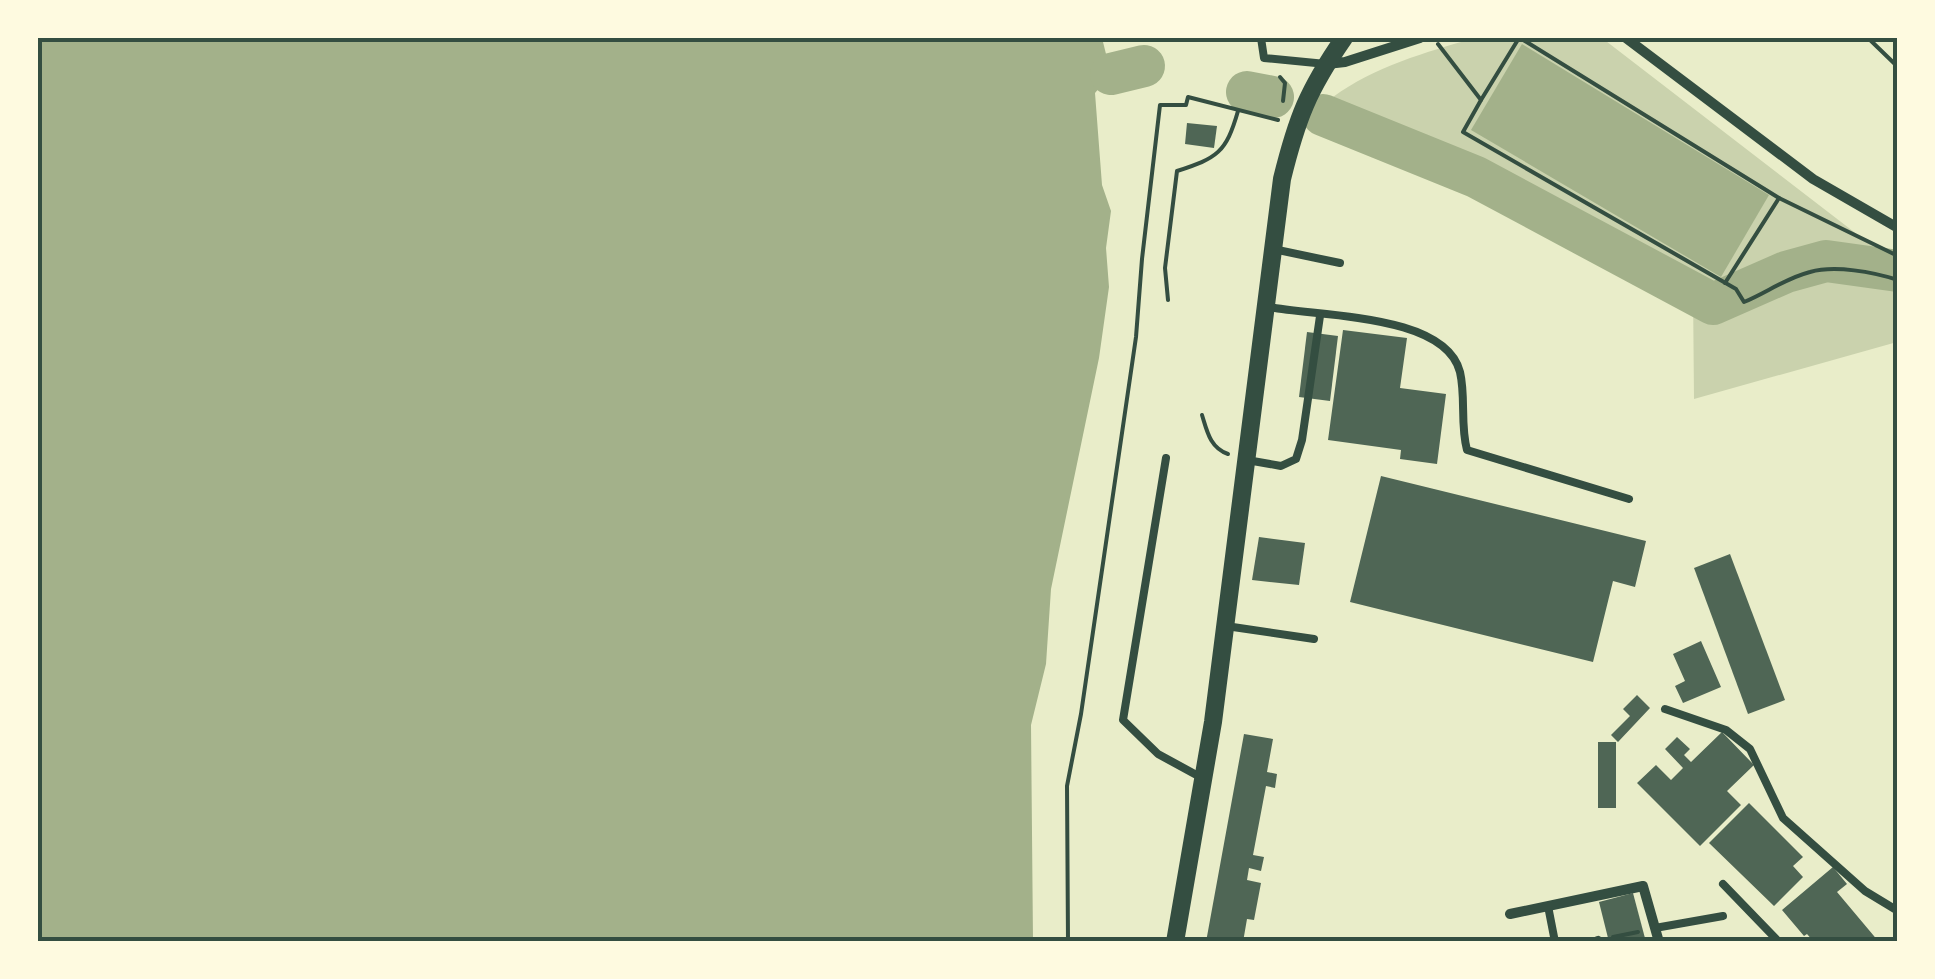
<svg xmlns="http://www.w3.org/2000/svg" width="1935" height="979" viewBox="0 0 1935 979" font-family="'Archivo Narrow',sans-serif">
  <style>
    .green { fill: #cad2ad }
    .water { fill: #a3b18a }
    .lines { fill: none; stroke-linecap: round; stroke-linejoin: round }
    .river { stroke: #a3b18a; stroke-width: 42 }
    .building { fill: #4f6655 }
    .path { stroke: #344e41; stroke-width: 4 }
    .service { stroke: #344e41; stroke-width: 8 }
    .minor { stroke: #344e41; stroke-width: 10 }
    .tertiary { stroke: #344e41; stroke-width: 18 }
    .neatline { fill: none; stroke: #344e41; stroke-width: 4 }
  </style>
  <rect width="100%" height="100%" fill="#e9edc9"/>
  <path class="green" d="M1475,38H1602L1897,265V342L1694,399L1693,289L1478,173L1365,122L1333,97C1374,67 1426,52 1475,38Z"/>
  <g class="water">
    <polygon points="38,38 1102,38 1111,74 1095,93 1102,185 1111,211 1106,248 1109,287 1099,358 1051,589 1046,664 1031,725 1033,941 38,941"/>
    <polygon points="1522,44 1769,195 1721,277 1471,130"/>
  </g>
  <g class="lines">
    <g class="river">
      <polyline points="1111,74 1144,66"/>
      <polyline points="1247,92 1273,97"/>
      <polyline points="1323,115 1476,177 1713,304 1786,272 1826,261 1898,271"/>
    </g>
  </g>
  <g class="building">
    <polygon points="1187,123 1217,126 1214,148 1185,144"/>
    <polygon points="1343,330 1407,338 1400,388 1446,394 1437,464 1400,459 1401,450 1328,440"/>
    <polygon points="1307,332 1338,336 1330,401 1299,397"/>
    <polygon points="1381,476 1646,541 1635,587 1613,581 1593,662 1350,602"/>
    <polygon points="1259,537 1305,543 1299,585 1252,580"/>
    <polygon points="1730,554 1785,700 1748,714 1694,568"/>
    <polygon points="1701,641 1721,687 1683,703 1675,686 1685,681 1673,654"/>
    <polygon points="1637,695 1650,708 1618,742 1611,735 1630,716 1623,709"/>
    <polygon points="1722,732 1754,765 1727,791 1741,805 1700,846 1637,783 1656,765 1671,780 1683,768 1665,749 1677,737 1690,749 1684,755 1691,762"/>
    <polygon points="1244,734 1273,739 1267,772 1277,774 1275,788 1266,786 1253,855 1264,857 1261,871 1249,868 1247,880 1261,883 1254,920 1247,919 1243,942 1206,942"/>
    <rect x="1598" y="742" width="18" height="66"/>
    <polygon points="1749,803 1803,857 1793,866 1803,877 1774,906 1709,843"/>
    <polygon points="1833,867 1847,884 1837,892 1879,942 1814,942 1807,934 1804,936 1782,910"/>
    <polygon points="1633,893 1646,942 1609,942 1599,902"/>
  </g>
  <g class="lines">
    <g class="path">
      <polyline points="1520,38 1779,198 1898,256"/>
      <polyline points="1868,38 1898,67"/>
      <path d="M1438,44L1481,100L1463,132L1736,289L1744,302C1766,293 1786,278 1810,272C1835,265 1873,272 1898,280"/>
      <polyline points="1280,77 1285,83 1283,101"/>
      <polyline points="1481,100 1519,38"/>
      <polyline points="1725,283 1779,198"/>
      <path d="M1168,300L1165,268L1177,171C1217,158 1226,153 1238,111"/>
      <path d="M1202,415C1207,431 1210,448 1228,454"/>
      <polyline points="1613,937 1638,932"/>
      <polyline points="1068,942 1067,786 1081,714 1136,337 1142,259 1160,105 1186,105 1188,97 1278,120"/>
    </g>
    <g class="service">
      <polyline points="1261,38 1264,58 1326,64"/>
      <polyline points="1273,249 1340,263"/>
      <path d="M1269,307C1318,317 1445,313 1460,372C1466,398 1460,424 1467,450L1629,499"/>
      <polyline points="1166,458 1123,720 1158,754 1202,778"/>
      <polyline points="1247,460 1281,466 1296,459 1302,440 1320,316"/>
      <polyline points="1226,626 1314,639"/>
      <polyline points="1665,709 1726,730 1750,749 1783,818 1865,891 1898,911"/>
      <polyline points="1723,884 1779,942"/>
      <polyline points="1548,906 1555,942"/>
      <polyline points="1655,928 1723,916"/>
      <polyline points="1593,942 1598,940"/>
    </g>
    <g class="minor">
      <polyline points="1626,38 1813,179 1898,228"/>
      <polyline points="1327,64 1345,62 1420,38"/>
      <polyline points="1510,914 1643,886 1659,942"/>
    </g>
    <path class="tertiary" d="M1175,942L1213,722L1282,179C1297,118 1308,90 1344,38"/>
  </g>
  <rect width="1935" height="979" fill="none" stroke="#fefae0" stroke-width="80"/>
  <rect x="40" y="40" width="1855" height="899" class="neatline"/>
</svg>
